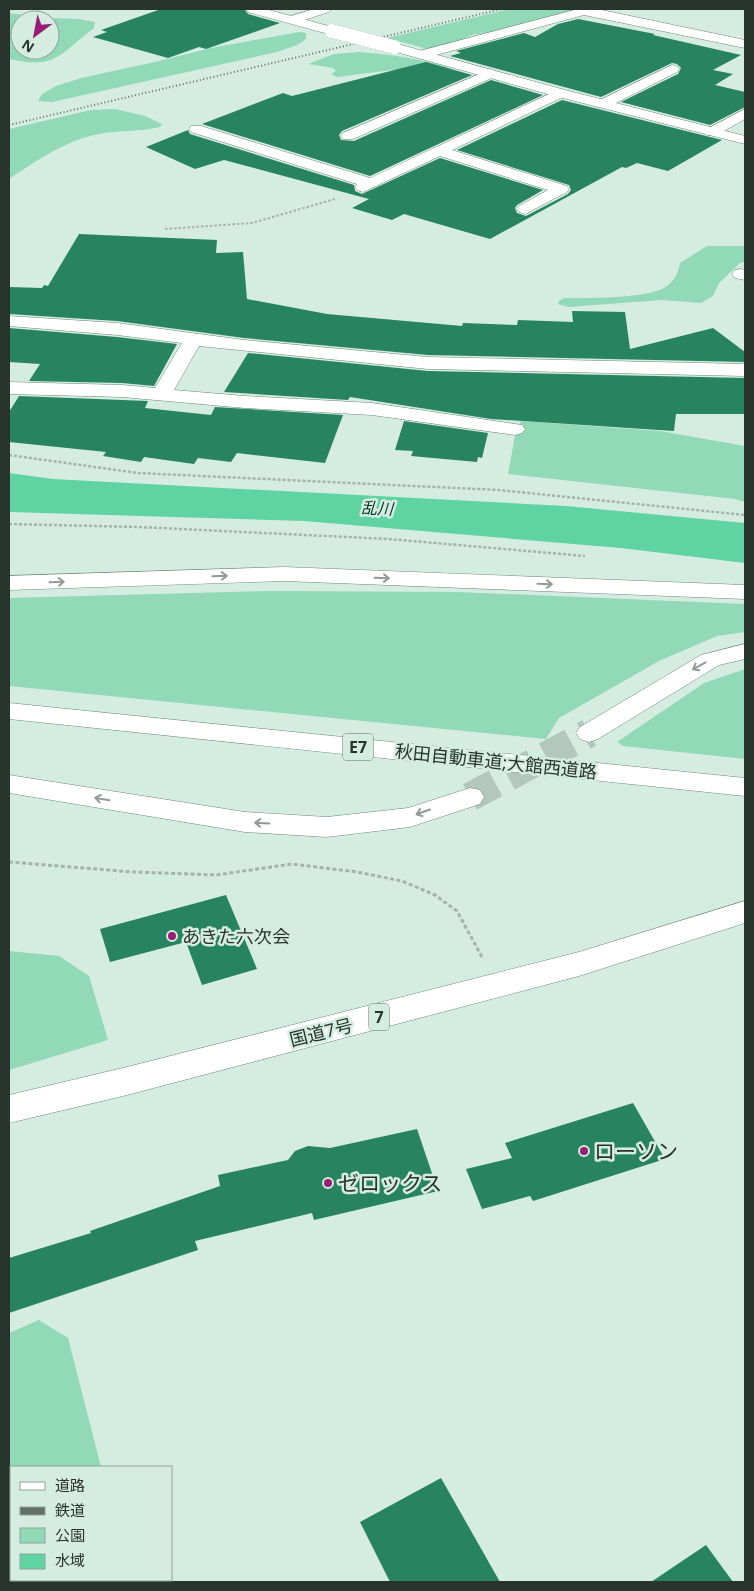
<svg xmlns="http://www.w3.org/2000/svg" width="754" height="1591" viewBox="0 0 754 1591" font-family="'Open Sans','Noto Sans JP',sans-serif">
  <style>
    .green { fill: #91d9b7; fill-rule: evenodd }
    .water { fill: #60d3a3 }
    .building { fill: #288360 }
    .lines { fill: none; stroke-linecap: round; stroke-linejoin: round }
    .highway-tunnel { stroke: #b3c8bd; stroke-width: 29; stroke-dasharray: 29 14; stroke-linecap: butt }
    .street-casing { stroke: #70867b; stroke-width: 1 }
    .secondary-casing { stroke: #70867b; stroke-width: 1 }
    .highway-casing { stroke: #70867b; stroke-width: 1 }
    .path-far2 { stroke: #a1b5ab; stroke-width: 2; stroke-dasharray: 2.5 2; stroke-linecap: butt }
    .path-far1 { stroke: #a1b5ab; stroke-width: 2.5; stroke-dasharray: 3 2; stroke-linecap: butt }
    .path { stroke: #a1b5ab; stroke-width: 3; stroke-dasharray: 4 2.5; stroke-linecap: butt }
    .street { fill: #fff; fill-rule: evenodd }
    .secondary { fill: #fff; fill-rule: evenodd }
    .highway { fill: #fff; fill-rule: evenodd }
    .rail { stroke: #617069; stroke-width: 2; stroke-dasharray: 1 2.5; stroke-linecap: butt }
    .secondary-bridge-casing { stroke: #70867b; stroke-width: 14; stroke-linecap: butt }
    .secondary-bridge { stroke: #fff; stroke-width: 14 }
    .oneway { stroke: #949996 }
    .poi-dot { fill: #9a1d75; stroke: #d5ede1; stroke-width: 2 }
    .labels { text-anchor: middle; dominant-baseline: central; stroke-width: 5; stroke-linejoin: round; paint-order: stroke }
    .far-water-label { font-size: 16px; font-style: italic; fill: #013623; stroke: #d5ede1 }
    .shield { fill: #d5ede1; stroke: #5d6b64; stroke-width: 1 }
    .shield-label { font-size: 16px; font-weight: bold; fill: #29332e }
    .street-label { font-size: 18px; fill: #29332e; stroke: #d5ede1 }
    .poi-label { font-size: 18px; fill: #29332e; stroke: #d5ede1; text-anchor: start }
    .near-poi-label { font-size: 21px; fill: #29332e; stroke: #d5ede1; text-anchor: start }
  </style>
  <rect width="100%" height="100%" fill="#d5ede1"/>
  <g class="green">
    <polygon points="510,9 583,9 495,31 472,35 452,44 431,50 387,38"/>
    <path d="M9,13L49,18L78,19L95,22L94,28C59,54 57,70 9,59ZM20,20H50V50H20Z"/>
    <polygon points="299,32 306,33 306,39 297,45 277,52 52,102 38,101 42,94 56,86 81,78 155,62 211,48"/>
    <path d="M359,52C386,54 435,60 458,72L392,70L337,77L331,74L336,71L333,68L308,64L334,54Z"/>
    <path d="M115,109L145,116L162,124L160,127C140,132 119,130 99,134C66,140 36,161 9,179V129L91,110Z"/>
    <path d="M707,246H745V262L740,263L719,283L713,296L701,303L662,300L568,307L558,304L559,301L564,298C586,298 651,299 667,286C675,280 678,273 680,263Z"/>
    <polygon points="521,421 660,431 745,446 745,502 735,499 508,474 515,436"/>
    <polygon points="268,591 458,592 745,604 745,632 717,636 659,661 559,718 546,739 9,686 9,598"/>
    <polygon points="745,669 745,759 623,746 617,742 704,683"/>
    <polygon points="9,951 59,956 89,976 108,1040 9,1070"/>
    <polygon points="39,1320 68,1338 101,1467 11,1467 11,1580 119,1580 116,1582 9,1582 9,1333"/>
  </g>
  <polygon class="water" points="9,473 53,479 566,506 745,523 745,563 621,548 304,521 9,512"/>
  <g class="building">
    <polygon points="161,9 244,9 248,14 280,23 206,49 199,47 168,58 93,37 107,32 101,30"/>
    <polygon points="578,19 655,34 653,35 741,55 713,70 733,74 715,85 745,92 745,107 710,125 621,102 678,74 681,68 677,64 672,63 601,97 450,56 461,53 456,51 524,33 535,37 558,24"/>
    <polygon points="426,62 472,75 342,131 339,135 341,140 354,141 491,80 543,95 370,176 202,124 283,93 292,96"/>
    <polygon points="562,100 722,140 668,171 637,163 626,168 622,167 490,239 404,214 392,220 352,208 369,199 224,160 195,169 146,147 188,130 190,134 354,185 355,191 362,194 440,158 543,190 517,205 515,208 517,213 526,216 568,194 571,190 569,185 457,150"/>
    <polygon points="79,234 217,240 216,253 243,252 247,299 327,314 462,326 463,323 517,325 518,320 573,322 572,311 625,312 630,349 713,328 745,352 745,362 428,355 244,338 117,321 9,314 9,287 42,288 44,285 48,286"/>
    <polygon points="9,328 117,337 177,344 154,386 122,383 29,381 40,364 9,362"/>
    <polygon points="248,353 428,371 745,378 745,414 676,414 674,431 491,419 350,397 348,400 224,392"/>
    <polygon points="19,396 148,401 145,408 211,415 215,407 343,415 325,463 237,453 231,462 198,458 194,464 144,457 141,462 103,456 106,452 9,442 9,412"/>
    <polygon points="404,421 488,433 482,458 478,457 477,462 411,456 413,451 395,450"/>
    <polygon points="226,895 257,969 202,985 186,942 110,962 100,929"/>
    <polygon points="633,1103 665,1159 533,1201 530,1196 482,1209 466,1169 512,1158 505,1143"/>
    <polygon points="417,1129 438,1191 314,1220 312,1213 195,1241 198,1250 9,1313 9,1258 91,1233 90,1231 220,1186 218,1175 288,1160 295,1151 308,1146 330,1148"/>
    <polygon points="441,1478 500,1582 390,1582 360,1522"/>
    <polygon points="706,1545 733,1582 651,1582"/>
  </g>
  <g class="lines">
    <polyline class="highway-tunnel" points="470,797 589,733"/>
    <g class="street-casing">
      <g id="street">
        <polygon points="314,9 331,9 329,12 295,23 289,19 291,16"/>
        <polygon points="578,9 597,9 745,40 745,48 584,15 421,59 414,55 416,52"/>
        <polygon points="672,65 677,66 679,69 677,72 608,107 598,107 596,104 598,101"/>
        <polygon points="491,69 498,73 496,76 353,139 343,139 341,136 343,133"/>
        <polygon points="560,89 567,93 565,96 452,150 567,186 569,189 567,192 525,214 519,212 517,209 519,206 548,190 440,156 363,192 357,190 355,187 357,184 191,132 189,129 191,126 201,126 370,178"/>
        <polygon points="745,109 745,119 717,135 707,135 705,132 707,129"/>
        <polygon points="741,269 745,270 745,280 735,278 732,274 735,270"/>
        <polygon points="9,316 117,323 244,340 428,357 745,364 745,376 428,369 199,346 174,390 245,396 372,403 522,425 525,429 522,433 515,435 372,415 245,408 122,397 9,394 9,382 122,385 155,388 182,343 117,335 9,326"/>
      </g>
    </g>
    <g class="secondary-casing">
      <g id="secondary">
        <polygon points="246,9 265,9 336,28 338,31 332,35 248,12"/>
        <polygon points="394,43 565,90 745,136 745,144 555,96 389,50 388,47"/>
      </g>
    </g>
    <g class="highway-casing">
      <g id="highway">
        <polygon points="284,567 745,585 745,599 284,581 9,590 9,576"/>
        <polygon points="745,644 745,659 719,665 598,739 589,742 580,739 576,733 580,727 701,655"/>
        <polygon points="9,703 745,778 745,796 9,719"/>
        <polygon points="9,775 245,812 327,817 408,808 470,788 480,790 484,797 480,804 410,827 327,837 245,832 9,793"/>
        <polygon points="745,901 745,923 579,976 127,1095 9,1123 9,1095 127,1067 579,952"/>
      </g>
    </g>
    <polyline class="path-far2" points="165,229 252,223 335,199"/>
    <g class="path-far1">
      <polyline points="9,455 138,473 499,490 745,515"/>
      <polyline points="9,524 139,527 389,539 585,556"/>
    </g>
    <polyline class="path" points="9,862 133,872 216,875 292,864 357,872 402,881 435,895 457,911 482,957"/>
    <use href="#street" class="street"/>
    <use href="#secondary" class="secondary"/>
    <use href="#highway" class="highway"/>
    <polyline class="rail" points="9,125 502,9"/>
    <g class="secondary-bridge-casing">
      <polyline id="secondary-bridge" points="332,31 394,47"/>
    </g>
    <use href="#secondary-bridge" class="secondary-bridge"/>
  </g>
  <defs><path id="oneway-shaft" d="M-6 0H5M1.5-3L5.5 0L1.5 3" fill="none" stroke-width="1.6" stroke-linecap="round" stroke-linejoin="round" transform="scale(1.25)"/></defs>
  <g class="oneway">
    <use href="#oneway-shaft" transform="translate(220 576) rotate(-2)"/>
    <use href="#oneway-shaft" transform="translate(382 578) rotate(2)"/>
    <use href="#oneway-shaft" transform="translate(57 582) rotate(-2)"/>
    <use href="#oneway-shaft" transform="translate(545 584) rotate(2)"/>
    <use href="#oneway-shaft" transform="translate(699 666) rotate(151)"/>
    <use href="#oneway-shaft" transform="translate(102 799) rotate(-171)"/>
    <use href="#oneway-shaft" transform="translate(423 812) rotate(161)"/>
    <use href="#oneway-shaft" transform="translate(262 823) rotate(-177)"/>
  </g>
  <g class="poi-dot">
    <circle cx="172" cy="936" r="5"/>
    <circle cx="584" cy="1151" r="5"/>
    <circle cx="328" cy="1183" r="5"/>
  </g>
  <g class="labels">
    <g class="far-water-label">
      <text transform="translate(377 508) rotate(3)">乱川</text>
    </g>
    <g class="shield">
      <rect x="343" y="733.5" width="30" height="27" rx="4"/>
      <rect x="369" y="1003.5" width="20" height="27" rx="4"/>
    </g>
    <g class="shield-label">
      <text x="358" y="747">E7</text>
      <text x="379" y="1017">7</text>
    </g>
    <g class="street-label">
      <text transform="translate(496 761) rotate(6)">秋田自動車道;大館西道路</text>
      <text transform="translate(321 1032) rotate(-14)">国道7号</text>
    </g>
    <g class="poi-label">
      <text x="182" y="936">あきた六次会</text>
    </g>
    <g class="near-poi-label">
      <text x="594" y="1151">ローソン</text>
      <text x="338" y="1183">ゼロックス</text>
    </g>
  </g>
  <rect width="754" height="1591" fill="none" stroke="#29332e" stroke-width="20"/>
  <rect x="10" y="1466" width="162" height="115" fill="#d5ede1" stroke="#90a399"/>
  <rect x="20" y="1482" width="25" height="8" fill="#ffffff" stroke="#90a399"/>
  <text x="55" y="1491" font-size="15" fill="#29332e">道路</text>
  <rect x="20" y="1507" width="25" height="8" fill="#617069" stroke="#90a399"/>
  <text x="55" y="1516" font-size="15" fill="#29332e">鉄道</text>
  <rect x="20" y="1528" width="25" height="15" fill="#91d9b7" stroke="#90a399"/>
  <text x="55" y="1541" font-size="15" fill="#29332e">公園</text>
  <rect x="20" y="1554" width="25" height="15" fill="#60d3a3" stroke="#90a399"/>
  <text x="55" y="1566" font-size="15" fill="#29332e">水域</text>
  <g transform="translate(35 35) rotate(212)"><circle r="24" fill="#d5ede1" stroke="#90a399"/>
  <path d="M0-4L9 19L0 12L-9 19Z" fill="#9a1d75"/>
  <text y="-8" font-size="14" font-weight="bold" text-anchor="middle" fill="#29332e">N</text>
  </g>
</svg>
